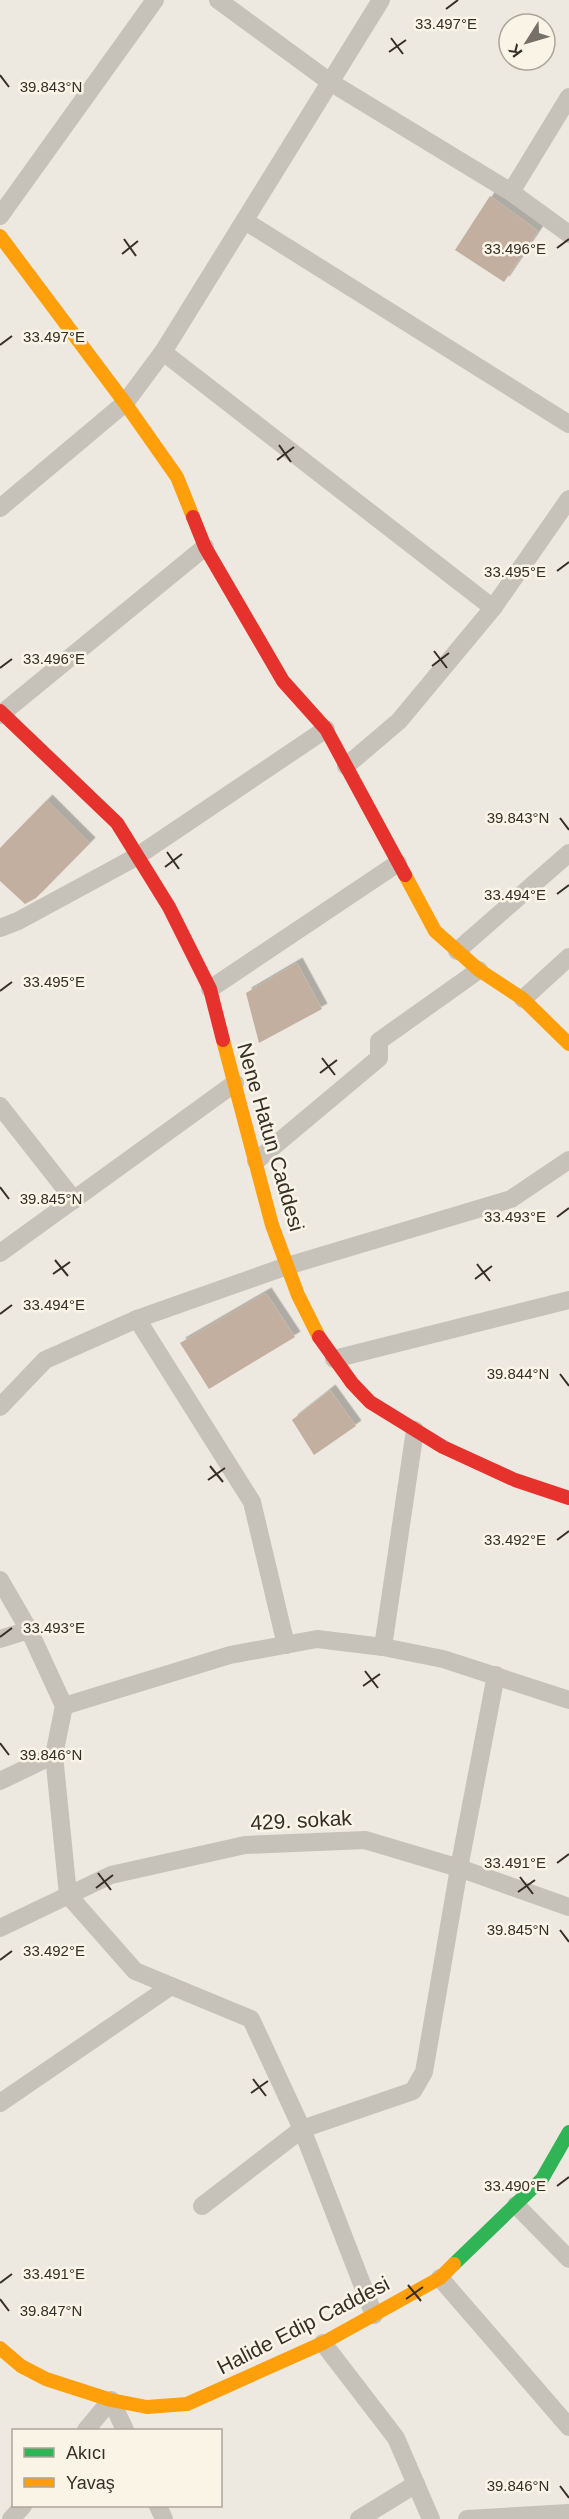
<svg xmlns="http://www.w3.org/2000/svg" width="569" height="2519" viewBox="0 0 569 2519" font-family="Helvetica,sans-serif">
  <style>
    .building { fill: #c2afa0; filter: url(#shadow) }
    .lines { fill: none; stroke-linecap: round; stroke-linejoin: round }
    .street { stroke: #c6c1b9; stroke-width: 18 }
    .fast { stroke: #30b455; stroke-width: 14 }
    .slow { stroke: #ff9f0a; stroke-width: 14 }
    .jam { stroke: #e5322d; stroke-width: 14 }
    .ticks { fill: none; stroke: #372e27; stroke-width: 2 }
    .labels { text-anchor: middle; dominant-baseline: central; stroke-width: 5; stroke-linejoin: round; paint-order: stroke }
    .street-label { font-size: 21px; fill: #372e27; stroke: #faf4e7 }
    .ticks-label { font-size: 15px; text-anchor: middle; fill: #372e27; stroke: #faf4e7; stroke-width: 5; stroke-linejoin: round; paint-order: stroke }
  </style>
  <defs>
    <filter id="shadow"><feDropShadow dx="5.5" dy="-5.5" stdDeviation="0" flood-color="#0004"/></filter>
  </defs>
  <rect width="100%" height="100%" fill="#ede9e0"/>
  <g class="building">
    <polygon points="490,196 538,231 504,282 455,250"/>
    <polygon points="47,800 90,843 36,898 25,904 0,881 0,848"/>
    <polygon points="297,963 322,1009 259,1043 246,993"/>
    <polygon points="266,1293 295,1337 209,1389 180,1343"/>
    <polygon points="330,1390 356,1426 314,1455 292,1420"/>
  </g>
  <g class="lines">
    <g class="street">
      <polyline points="218,0 330,82 511,192 569,234"/>
      <polyline points="511,192 569,97"/>
      <polyline points="0,216 155,0"/>
      <polyline points="245,221 569,424"/>
      <polyline points="163,352 493,608"/>
      <polyline points="0,508 125,403 163,352 381,0"/>
      <polyline points="0,715 205,547"/>
      <polyline points="346,766 399,721 493,608 569,499"/>
      <polyline points="0,928 18,921 136,857 326,729"/>
      <polyline points="457,951 569,853"/>
      <polyline points="210,989 398,863"/>
      <polyline points="523,999 569,957"/>
      <polyline points="0,1106 74,1200"/>
      <polyline points="256,1161 379,1058 379,1041 479,970"/>
      <polyline points="0,1253 235,1083"/>
      <polyline points="137,1319 252,1502 286,1645"/>
      <polyline points="334,1359 569,1300"/>
      <polyline points="0,1407 45,1360 137,1319 287,1266 511,1199 569,1160"/>
      <polyline points="0,1580 29,1630 64,1706 54,1755 68,1895 135,1971 251,2019 302,2129 374,2315"/>
      <polyline points="0,1639 29,1630"/>
      <polyline points="383,1647 415,1430"/>
      <polyline points="64,1706 230,1655 317,1639 383,1647 443,1659 569,1700"/>
      <polyline points="0,1781 54,1755"/>
      <polyline points="0,1928 111,1875 245,1845 365,1840 459,1868 569,1907"/>
      <polyline points="0,2103 171,1986"/>
      <polyline points="516,2205 569,2259"/>
      <polyline points="202,2206 302,2129 413,2091 424,2072 459,1868 496,1675"/>
      <polyline points="440,2278 569,2427"/>
      <polyline points="323,2343 396,2438 431,2519"/>
      <polyline points="86,2430 111,2400 125,2430"/>
      <polyline points="158,2506 164,2519"/>
      <polyline points="11,2519 23,2506"/>
      <polyline points="359,2519 416,2484"/>
      <polyline points="467,2519 569,2513"/>
    </g>
    <polyline class="fast" points="454,2264 542,2179 569,2132"/>
    <g class="slow">
      <polyline points="0,236 125,403 177,477 193,517"/>
      <polyline points="405,875 435,931 479,970 523,999 569,1044"/>
      <polyline points="223,1040 272,1225 298,1295 319,1337"/>
      <polyline points="0,2348 21,2366 46,2379 111,2400 147,2407 187,2404 323,2343 440,2278 454,2264"/>
    </g>
    <g class="jam">
      <polyline points="193,517 205,547 283,681 326,729 405,875"/>
      <polyline points="0,711 117,823 169,907 210,989 223,1040"/>
      <polyline points="319,1337 352,1383 370,1402 443,1447 515,1480 569,1498"/>
    </g>
  </g>
  <path class="ticks" d="M446,9L458,0M391,38L403,54M389,52L406,40M0,75L9,87M124,239L136,256M557,248L569,239M122,254L138,241M0,345L12,336M279,445L291,462M277,460L294,447M557,571L569,562M434,651L447,668M432,666L449,653M0,668L12,659M560,818L569,830M167,852L179,869M165,867L182,854M557,894L569,885M0,991L12,982M322,1058L335,1075M320,1073L337,1060M0,1187L9,1199M557,1217L569,1208M55,1260L68,1276M477,1264L490,1281M53,1274L70,1262M475,1279L492,1266M0,1314L12,1305M560,1374L569,1386M210,1466L223,1482M208,1480L225,1468M557,1540L569,1531M0,1637L12,1628M365,1671L378,1688M363,1686L380,1674M0,1743L9,1755M557,1863L569,1854M98,1873L111,1890M520,1877L533,1894M96,1888L113,1875M518,1892L535,1880M560,1930L569,1942M0,1960L12,1951M253,2079L266,2096M251,2093L268,2081M557,2186L569,2177M0,2283L12,2274M408,2285L421,2301M0,2299L9,2311M406,2299L423,2287M560,2486L569,2498"/>
  <g class="labels">
    <g class="street-label">
      <text transform="translate(271 1137) rotate(74)">Nene Hatun Caddesi</text>
      <text transform="translate(301 1820) rotate(-3)">429. sokak</text>
      <text transform="translate(303 2325) rotate(-27)">Halide Edip Caddesi</text>
    </g>
  </g>
  <g class="ticks-label">
    <text x="446" y="29">33.497°E</text>
    <text x="51" y="92">39.843°N</text>
    <text x="515" y="254">33.496°E</text>
    <text x="54" y="342">33.497°E</text>
    <text x="515" y="577">33.495°E</text>
    <text x="54" y="664">33.496°E</text>
    <text x="518" y="823">39.843°N</text>
    <text x="515" y="900">33.494°E</text>
    <text x="54" y="987">33.495°E</text>
    <text x="51" y="1204">39.845°N</text>
    <text x="515" y="1222">33.493°E</text>
    <text x="54" y="1310">33.494°E</text>
    <text x="518" y="1379">39.844°N</text>
    <text x="515" y="1545">33.492°E</text>
    <text x="54" y="1633">33.493°E</text>
    <text x="51" y="1760">39.846°N</text>
    <text x="515" y="1868">33.491°E</text>
    <text x="518" y="1935">39.845°N</text>
    <text x="54" y="1956">33.492°E</text>
    <text x="515" y="2191">33.490°E</text>
    <text x="54" y="2279">33.491°E</text>
    <text x="51" y="2316">39.847°N</text>
    <text x="518" y="2491">39.846°N</text>
  </g>
  <rect x="12" y="2429" width="210" height="78" fill="#faf4e7" stroke="#aca59a" stroke-width="1.5"/>
  <rect x="24" y="2448" width="30" height="9" fill="#30b455" stroke="#aca59a" stroke-width="1.5"/>
  <text x="66" y="2459" font-size="18" fill="#372e27">Akıcı</text>
  <rect x="24" y="2478" width="30" height="9" fill="#ff9f0a" stroke="#aca59a" stroke-width="1.5"/>
  <text x="66" y="2489" font-size="18" fill="#372e27">Yavaş</text>
  <g transform="translate(527 42) rotate(233)"><circle r="28" fill="#faf4e7" stroke="#aca59a" stroke-width="1.5"/>
  <path d="M0-4.5L10 22L0 15L-10 22Z" fill="#776f68"/>
  <text y="-9" font-size="16" font-weight="bold" text-anchor="middle" fill="#372e27">K</text>
  </g>
</svg>
